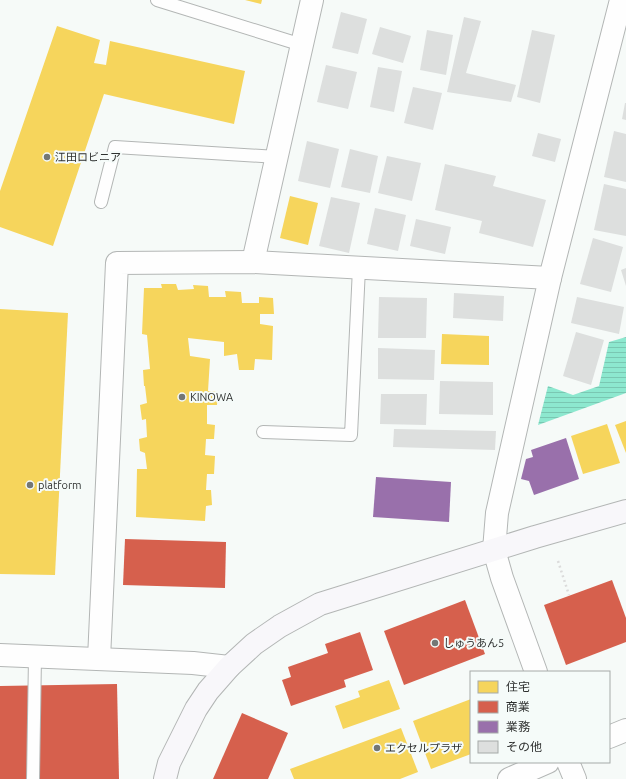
<svg xmlns="http://www.w3.org/2000/svg" width="626" height="779" viewBox="0 0 626 779" font-family="Ubuntu,'Noto Sans JP',sans-serif">
  <style>
    .water { fill: url(#water-rules) }
    .homes { fill: #f6d55c }
    .shops { fill: #d6604d }
    .offices { fill: #9970ab }
    .building { fill: #dddfde }
    .lines { fill: none; stroke-linecap: round; stroke-linejoin: round }
    .lane-casing { stroke: #b3b6b5; stroke-width: 14 }
    .street-casing { stroke: #b3b6b5; stroke-width: 24 }
    .secondary-casing { stroke: #b3b6b5; stroke-width: 24 }
    .path { stroke: #dbdbdb; stroke-width: 2.5; stroke-dasharray: 2 3; stroke-linecap: butt }
    .lane { stroke: #fefefe; stroke-width: 12 }
    .street { stroke: #fefefe; stroke-width: 22 }
    .secondary { stroke: #f8f7fa; stroke-width: 22 }
    .poi-dot { fill: #747775; stroke: #f5fbf9; stroke-width: 1.5 }
    .labels { text-anchor: middle; dominant-baseline: central; stroke-width: 4; stroke-linejoin: round; paint-order: stroke }
    .poi-label { font-size: 11px; fill: #2e302f; stroke: #f5fbf9; text-anchor: start }
  </style>
  <defs>
    <pattern id="water-rules" width="6" height="5" patternUnits="userSpaceOnUse"><rect width="6" height="5" fill="#8de8cf"/><path d="M0 2.5h6" fill="none" stroke="#7ac7b2"/></pattern>
  </defs>
  <rect width="100%" height="100%" fill="#f6faf8"/>
  <polygon class="water" points="626,337 626,393 538,425 548,386 573,395 599,386 609,342"/>
  <g class="homes">
    <polygon points="245,0 262,0 261,4"/>
    <polygon points="57,26 100,40 94,63 106,65 110,41 245,71 234,124 104,94 53,246 0,227 0,191"/>
    <polygon points="290,196 318,203 308,245 280,238"/>
    <polygon points="161,284 176,284 178,290 194,289 193,285 208,286 209,297 226,297 225,291 241,292 242,303 259,303 259,297 273,298 274,314 260,314 260,324 273,326 272,360 255,359 254,370 239,370 237,354 224,356 224,342 188,338 190,356 210,359 208,391 218,392 217,405 207,405 207,424 215,425 214,439 206,439 205,455 215,456 214,474 207,474 206,490 211,490 212,505 206,506 205,521 136,517 137,469 147,469 145,453 140,451 139,439 147,437 146,419 142,420 140,405 147,403 145,386 144,386 143,370 150,369 147,335 142,334 144,288 162,288"/>
    <polygon points="0,309 68,313 55,575 0,574"/>
    <polygon points="442,334 489,336 489,365 441,364"/>
    <polygon points="626,421 626,453 615,425"/>
    <polygon points="607,424 620,463 583,474 571,436"/>
    <polygon points="389,680 400,709 343,729 335,706 360,697 358,691"/>
    <polygon points="471,699 471,754 431,769 413,721"/>
    <polygon points="401,728 418,772 400,779 294,779 290,769"/>
  </g>
  <g class="shops">
    <polygon points="125,539 226,542 225,588 123,585"/>
    <polygon points="612,580 626,618 626,642 566,665 544,605"/>
    <polygon points="465,600 485,654 404,685 384,631"/>
    <polygon points="360,632 373,670 344,680 346,687 291,706 282,680 291,677 288,667 328,653 325,644"/>
    <polygon points="117,684 119,779 0,779 0,686"/>
    <polygon points="242,713 288,733 268,779 213,779"/>
  </g>
  <g class="offices">
    <polygon points="566,438 579,479 534,495 529,481 521,479 526,459 533,457 531,450"/>
    <polygon points="376,477 451,482 449,522 373,517"/>
  </g>
  <g class="building">
    <polygon points="341,12 367,19 358,54 332,48"/>
    <polygon points="464,17 481,21 466,73 516,85 511,102 447,92"/>
    <polygon points="380,27 411,36 403,63 372,54"/>
    <polygon points="427,30 453,35 446,75 420,70"/>
    <polygon points="532,30 555,35 540,103 517,97"/>
    <polygon points="326,65 357,72 348,109 317,102"/>
    <polygon points="378,67 402,71 394,112 370,107"/>
    <polygon points="413,87 442,93 433,130 404,123"/>
    <polygon points="625,103 626,103 626,120 622,119"/>
    <polygon points="614,131 626,134 626,182 604,177"/>
    <polygon points="538,133 561,139 555,162 532,156"/>
    <polygon points="307,141 339,149 330,188 298,181"/>
    <polygon points="350,149 378,156 370,193 341,187"/>
    <polygon points="387,156 421,163 412,201 378,193"/>
    <polygon points="445,164 496,176 493,186 546,200 533,247 479,233 482,221 435,210"/>
    <polygon points="604,184 626,189 626,236 594,230"/>
    <polygon points="331,197 360,203 349,253 319,246"/>
    <polygon points="375,208 406,215 398,251 367,244"/>
    <polygon points="416,219 451,227 445,254 410,246"/>
    <polygon points="593,238 623,247 611,292 580,284"/>
    <polygon points="626,268 626,286 621,270"/>
    <polygon points="454,293 504,296 503,321 453,318"/>
    <polygon points="379,297 427,298 426,338 378,338"/>
    <polygon points="577,297 624,307 619,334 571,323"/>
    <polygon points="576,332 604,340 591,385 563,376"/>
    <polygon points="378,348 435,350 434,380 378,379"/>
    <polygon points="440,381 493,382 493,415 439,414"/>
    <polygon points="381,394 427,394 426,425 380,424"/>
    <polygon points="394,429 496,431 495,450 393,447"/>
  </g>
  <g class="lines">
    <g class="lane-casing">
      <g id="lane">
        <polyline points="157,0 302,45"/>
        <polyline points="101,202 115,147 277,157"/>
        <polyline points="263,432 351,435 359,268"/>
        <polyline points="33,779 35,657"/>
      </g>
    </g>
    <g class="street-casing">
      <g id="street">
        <polyline points="253,262 312,0"/>
        <polyline points="0,655 193,663 229,667"/>
        <polyline points="99,659 117,263 253,262 550,278"/>
        <polyline points="536,672 502,578 494,550 497,513 550,278 621,0"/>
        <polyline points="609,737 626,730"/>
        <polyline points="568,762 575,779"/>
        <polyline points="509,779 548,762"/>
      </g>
    </g>
    <g class="secondary-casing">
      <polyline id="secondary" points="165,779 169,763 196,709 208,691 229,667 254,644 280,626 320,604 535,537 626,511"/>
    </g>
    <polyline class="path" points="558,561 569,595"/>
    <use href="#lane" class="lane"/>
    <use href="#street" class="street"/>
    <use href="#secondary" class="secondary"/>
  </g>
  <g class="poi-dot">
    <circle cx="47" cy="157" r="4"/>
    <circle cx="182" cy="397" r="4"/>
    <circle cx="30" cy="485" r="4"/>
    <circle cx="435" cy="643" r="4"/>
    <circle cx="377" cy="748" r="4"/>
  </g>
  <g class="labels">
    <g class="poi-label">
      <text x="55" y="157">江田ロビニア</text>
      <text x="190" y="397">KINOWA</text>
      <text x="38" y="485">platform</text>
      <text x="443" y="643">しゅうあん5</text>
      <text x="385" y="748">エクセルプラザ</text>
    </g>
  </g>
  <rect x="470" y="671" width="140" height="92" fill="#f5fbf9" stroke="#a5aaa8"/>
  <rect x="478" y="681" width="20" height="12" fill="#f6d55c" stroke="#a5aaa8"/>
  <text x="506" y="691" font-size="12" fill="#2e302f">住宅</text>
  <rect x="478" y="701" width="20" height="12" fill="#d6604d" stroke="#a5aaa8"/>
  <text x="506" y="711" font-size="12" fill="#2e302f">商業</text>
  <rect x="478" y="721" width="20" height="12" fill="#9970ab" stroke="#a5aaa8"/>
  <text x="506" y="731" font-size="12" fill="#2e302f">業務</text>
  <rect x="478" y="741" width="20" height="12" fill="#dddfde" stroke="#a5aaa8"/>
  <text x="506" y="751" font-size="12" fill="#2e302f">その他</text>
</svg>
